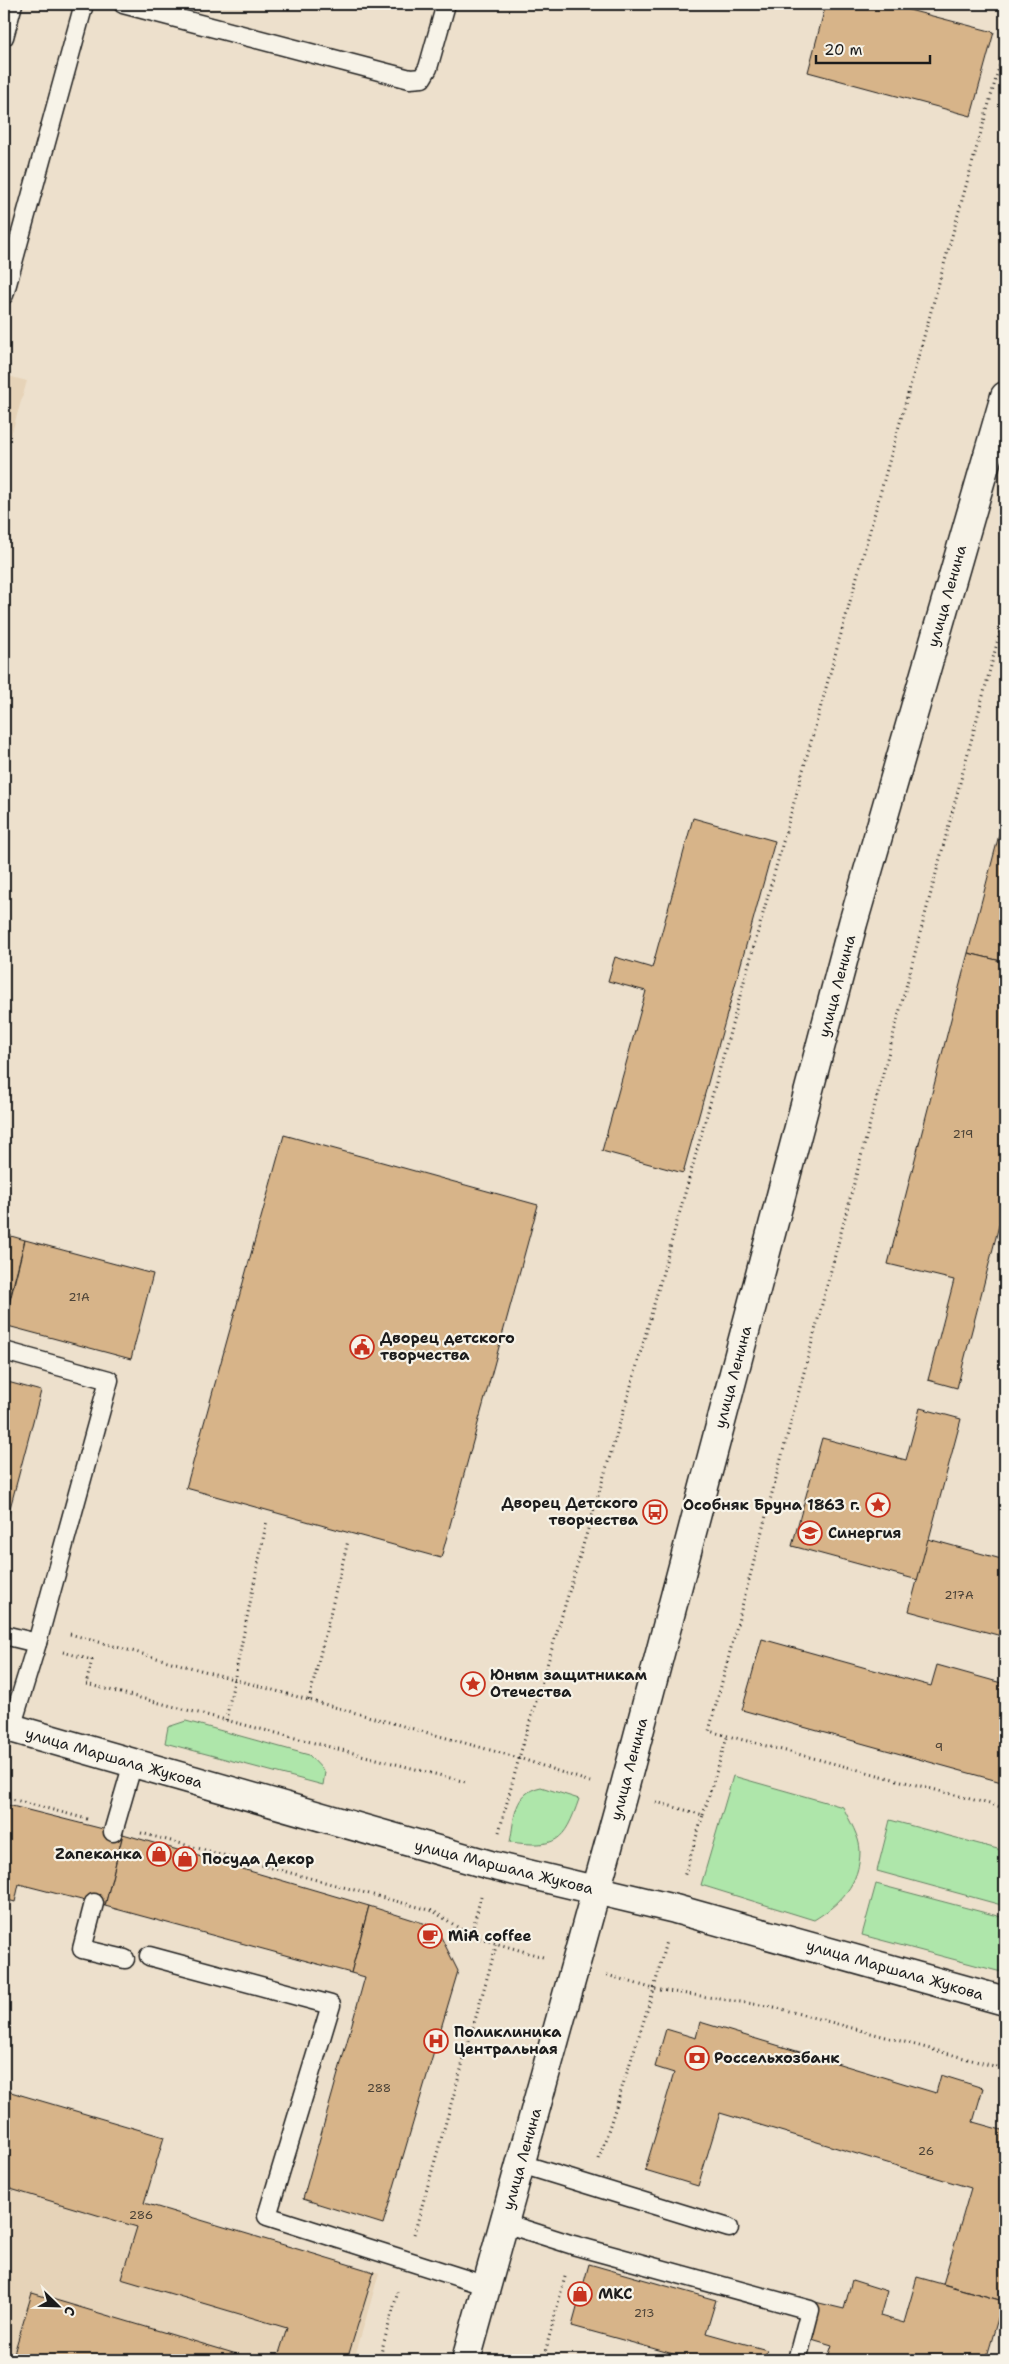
<svg xmlns="http://www.w3.org/2000/svg" width="1009" height="2364" viewBox="0 0 1009 2364" font-family="'Shantell Sans',sans-serif">
  <style>
    .built { fill: #e6d3b8 }
    .green { fill: #aee6aa; stroke: #658163 }
    .building { fill: #d7b489; stroke: #1c1c1c }
    .lines { fill: none; stroke-linecap: round; stroke-linejoin: round }
    .service-casing { stroke: #1c1c1c; stroke-width: 21 }
    .minor-casing { stroke: #1c1c1c; stroke-width: 31 }
    .secondary-casing { stroke: #1c1c1c; stroke-width: 31 }
    .path { stroke: #1c1c1c; stroke-width: 3; stroke-dasharray: 1 4; stroke-linecap: butt }
    .service { stroke: #f7f3e8; stroke-width: 18 }
    .minor { stroke: #f7f3e8; stroke-width: 28 }
    .secondary { stroke: #f7f3e8; stroke-width: 28 }
    .labels { text-anchor: middle; dominant-baseline: central; stroke-width: 4.5; stroke-linejoin: round; paint-order: stroke }
    .number-label { font-size: 12px; fill: #4b4237 }
    .street-label { font-size: 15px; fill: #1c1c1c; stroke: #f7f3e8 }
    .poi-label { font-size: 15px; font-weight: bold; fill: #1c1c1c; stroke: #f7f3e8; text-anchor: start }
  </style>
  <rect width="100%" height="100%" fill="#ede0cc"/>
  <filter id="ink" filterUnits="userSpaceOnUse"><feTurbulence type="fractalNoise" baseFrequency=".02" numOctaves="2"/><feDisplacementMap in="SourceGraphic" scale="10" xChannelSelector="R" yChannelSelector="G"/><feConvolveMatrix kernelMatrix="1 2 1 2 8 2 1 2 1" color-interpolation-filters="sRGB"/></filter>
  <g filter="url(#ink)">
    <g class="built">
      <polygon points="4,375 27,381 4,459"/>
      <polygon points="4,2090 164,2137 145,2204 379,2273 354,2360 4,2360"/>
    </g>
    <g class="green">
      <polygon points="186,1721 309,1755 325,1772 323,1785 165,1743 168,1727"/>
      <path d="M733,1776L843,1807C849,1820 860,1837 860,1851C860,1884 840,1904 814,1920L701,1885Z"/>
      <path d="M541,1787L579,1799C564,1843 556,1848 510,1842C515,1817 513,1793 541,1787Z"/>
      <polygon points="890,1820 1005,1851 1005,1906 877,1871"/>
      <polygon points="876,1884 1005,1918 1005,1973 862,1935"/>
    </g>
    <g class="building">
      <polygon points="826,4 886,4 994,32 971,116 808,72"/>
      <polygon points="1005,812 1005,962 968,953"/>
      <polygon points="693,818 775,841 683,1173 602,1151 646,991 608,981 615,957 652,968"/>
      <polygon points="968,953 1005,962 1005,1202 957,1388 928,1380 954,1280 888,1264"/>
      <polygon points="284,1135 538,1205 441,1558 186,1488"/>
      <polygon points="4,1234 25,1240 4,1321"/>
      <polygon points="25,1240 153,1274 131,1359 4,1325"/>
      <polygon points="4,1381 41,1391 4,1531"/>
      <polygon points="920,1408 961,1419 918,1580 792,1546 822,1438 906,1460"/>
      <polygon points="928,1539 1005,1560 1005,1637 909,1611"/>
      <polygon points="762,1639 931,1686 937,1665 1005,1684 1005,1783 742,1710"/>
      <polygon points="4,1804 123,1834 105,1906 19,1884 15,1902 4,1899"/>
      <polygon points="123,1834 369,1906 351,1973 105,1906"/>
      <polygon points="369,1906 436,1927 458,1971 383,2224 303,2199 365,1977 351,1973"/>
      <polygon points="700,2022 936,2093 941,2075 983,2088 973,2122 1005,2131 1005,2293 1003,2301 943,2284 971,2188 720,2113 698,2186 645,2170 674,2073 655,2067 666,2029 696,2038"/>
      <polygon points="4,2090 164,2137 144,2203 374,2272 347,2360 277,2360 287,2328 121,2279 137,2227 4,2187"/>
      <polygon points="589,2264 716,2300 706,2333 767,2350 764,2360 695,2360 572,2326"/>
      <polygon points="917,2277 1003,2301 986,2360 827,2360 832,2345 805,2337 815,2302 844,2309 852,2280 887,2291 880,2316 904,2323"/>
      <polygon points="32,2293 257,2360 12,2360"/>
    </g>
    <g class="lines">
      <g class="service-casing">
        <g id="service">
          <polyline points="123,4 410,79 422,78 428,68 446,4"/>
          <polyline points="4,37 13,4"/>
          <polyline points="4,295 84,4"/>
          <polyline points="4,1351 109,1380 37,1643 11,1728"/>
          <polyline points="4,1635 37,1643"/>
          <polyline points="113,1832 133,1763"/>
          <polyline points="94,1903 82,1949 125,1959"/>
          <polyline points="149,1956 331,2005 267,2216 487,2286"/>
          <polyline points="521,2164 729,2228"/>
          <polyline points="504,2223 573,2245 810,2310 797,2360"/>
        </g>
      </g>
      <g class="minor-casing">
        <polyline id="minor" points="4,1726 490,1865 675,1909 1005,2001"/>
      </g>
      <g class="secondary-casing">
        <polyline id="secondary" points="466,2360 623,1793 853,923 1005,396"/>
      </g>
      <g class="path">
        <polyline points="986,4 1005,9"/>
        <polyline points="1005,613 709,1731 1005,1808"/>
        <polyline points="70,1634 519,1758 590,1782"/>
        <polyline points="63,1652 92,1660 86,1684 466,1782"/>
        <polyline points="309,1700 348,1541"/>
        <polyline points="226,1720 267,1520"/>
        <polyline points="4,1797 87,1819"/>
        <polyline points="656,1802 703,1815 684,1877"/>
        <polyline points="703,1815 728,1734"/>
        <polyline points="499,1832 519,1758 634,1376 1005,46"/>
        <polyline points="141,1833 433,1911 471,1936"/>
        <polyline points="481,1896 471,1936 543,1957"/>
        <polyline points="607,1975 654,1989 666,1941"/>
        <polyline points="599,2159 654,1989 774,2007 1005,2069"/>
        <polyline points="414,2234 497,1943"/>
        <polyline points="379,2360 399,2288"/>
        <polyline points="543,2360 566,2273"/>
      </g>
      <use href="#service" class="service"/>
      <use href="#minor" class="minor"/>
      <use href="#secondary" class="secondary"/>
    </g>
  </g>
  <defs>
    <g id="civic-ring" transform="scale(1.25)"><circle r="9.5" fill="#f7f3e8" stroke="#c8321e" stroke-width="1.5"/><path d="M-.6-6.5H3V-4.5H.6V-3L4-1V1h2V6H-6V1h2V-1L-.6-3ZM-1.2 2.5V6h2.4V2.5Z" fill="#c8321e"/></g>
    <g id="sight-ring" transform="scale(1.25)"><circle r="9.5" fill="#f7f3e8" stroke="#c8321e" stroke-width="1.5"/><path d="M0-6L1.8-2.2L6-1.7L2.9 1.2L3.7 5.4L0 3.3L-3.7 5.4L-2.9 1.2L-6-1.7L-1.8-2.2Z" fill="#c8321e"/></g>
    <g id="bus-ring" transform="scale(1.25)"><circle r="9.5" fill="#f7f3e8" stroke="#c8321e" stroke-width="1.5"/><path d="M-5-6H5V4H4V6H2V4H-2V6H-4V4H-5ZM-3.5-4V0h7V-4ZM-3.5 1.2v1.5H-2V1.2ZM2 1.2v1.5H3.5V1.2Z" fill="#c8321e"/></g>
    <g id="university-ring" transform="scale(1.25)"><circle r="9.5" fill="#f7f3e8" stroke="#c8321e" stroke-width="1.5"/><path d="M0-5L7-2L0 1L-7-2ZM-4 1L0 2.5L4 1V4Q0 6-4 4Z" fill="#c8321e"/></g>
    <g id="shop-ring" transform="scale(1.25)"><circle r="9.5" fill="#f7f3e8" stroke="#c8321e" stroke-width="1.5"/><path d="M-5-2.5h2.3a2.7 3.5 0 0 1 5.4 0H5L5.5 6h-11ZM-1.5-2.5h3a1.5 2.3 0 0 0-3 0Z" fill="#c8321e"/></g>
    <g id="cafe-ring" transform="scale(1.25)"><circle r="9.5" fill="#f7f3e8" stroke="#c8321e" stroke-width="1.5"/><path d="M-5.5-4.5H6V0H3Q3 3.5 0 3.5H-2.5Q-5.5 3.5-5.5 0ZM3-3.2v2h1.7v-2ZM-6 4.5H4V6H-6Z" fill="#c8321e"/></g>
    <g id="hospital-ring" transform="scale(1.25)"><circle r="9.5" fill="#f7f3e8" stroke="#c8321e" stroke-width="1.5"/><path d="M-5-5h3v3.5h4V-5h3V5h-3V1.5h-4V5h-3Z" fill="#c8321e"/></g>
    <g id="bank-ring" transform="scale(1.25)"><circle r="9.5" fill="#f7f3e8" stroke="#c8321e" stroke-width="1.5"/><path d="M-6-4H6V4H-6ZM0-2.3a2.3 2.3 0 1 0 0 4.6a2.3 2.3 0 1 0 0-4.6Z" fill="#c8321e"/></g>
  </defs>
  <g fill-rule="evenodd">
    <use href="#civic-ring" x="362" y="1347"/>
    <use href="#sight-ring" x="878" y="1505"/>
    <use href="#bus-ring" x="655" y="1512"/>
    <use href="#university-ring" x="810" y="1533"/>
    <use href="#sight-ring" x="473" y="1684"/>
    <use href="#shop-ring" x="159" y="1854"/>
    <use href="#shop-ring" x="185" y="1859"/>
    <use href="#cafe-ring" x="430" y="1936"/>
    <use href="#hospital-ring" x="436" y="2041"/>
    <use href="#bank-ring" x="697" y="2058"/>
    <use href="#shop-ring" x="580" y="2294"/>
  </g>
  <g class="labels">
    <g class="number-label">
      <text x="963" y="1134">219</text>
      <text x="79" y="1297">21А</text>
      <text x="959" y="1595">217А</text>
      <text x="939" y="1747">9</text>
      <text x="379" y="2088">288</text>
      <text x="926" y="2151">26</text>
      <text x="141" y="2215">286</text>
      <text x="644" y="2313">213</text>
    </g>
    <g class="street-label">
      <text transform="translate(947 596) rotate(-74)">улица Ленина</text>
      <text transform="translate(837 986) rotate(-75)">улица Ленина</text>
      <text transform="translate(733 1377) rotate(-75)">улица Ленина</text>
      <text transform="translate(114 1758) rotate(16)">улица Маршала Жукова</text>
      <text transform="translate(629 1769) rotate(-75)">улица Ленина</text>
      <text transform="translate(504 1867) rotate(14)">улица Маршала Жукова</text>
      <text transform="translate(895 1970) rotate(16)">улица Маршала Жукова</text>
      <text transform="translate(522 2159) rotate(-74)">улица Ленина</text>
    </g>
    <g class="poi-label">
      <text x="380" y="1338">Дворец детского<tspan x="380" dy="17">творчества</tspan></text>
      <text x="638" y="1503" text-anchor="end">Дворец Детского<tspan x="638" dy="17">творчества</tspan></text>
      <text x="860" y="1505" text-anchor="end">Особняк Бруна 1863 г.</text>
      <text x="828" y="1533">Синергия</text>
      <text x="490" y="1675">Юным защитникам<tspan x="490" dy="17">Отечества</tspan></text>
      <text x="142" y="1854" text-anchor="end">Zапеканка</text>
      <text x="202" y="1859">Посуда Декор</text>
      <text x="448" y="1936">MiA coffee</text>
      <text x="454" y="2032">Поликлиника<tspan x="454" dy="17">Центральная</tspan></text>
      <text x="714" y="2058">Россельхозбанк</text>
      <text x="598" y="2294">МКС</text>
    </g>
  </g>
  <rect width="1009" height="2364" fill="none" stroke="#f7f3e8" stroke-width="20"/>
  <rect x="10" y="10" width="989" height="2344" fill="none" stroke="#1c1c1c" stroke-width="2" filter="url(#ink)"/>
  <g transform="translate(58 2306) rotate(113)" stroke="#f7f3e8" stroke-width="4" paint-order="stroke">
  <path d="M0-4L9 19L0 12L-9 19Z" fill="#1c1c1c"/>
  <text y="-8" font-size="14" font-weight="bold" text-anchor="middle" fill="#1c1c1c">С</text>
  </g>
  <path d="M816 55v8h114v-8" fill="none" stroke="#1c1c1c" stroke-width="2.5"/>
  <text x="824" y="55" font-size="15" fill="#1c1c1c" stroke="#f7f3e8" stroke-width="4" paint-order="stroke">20 m</text>
</svg>
